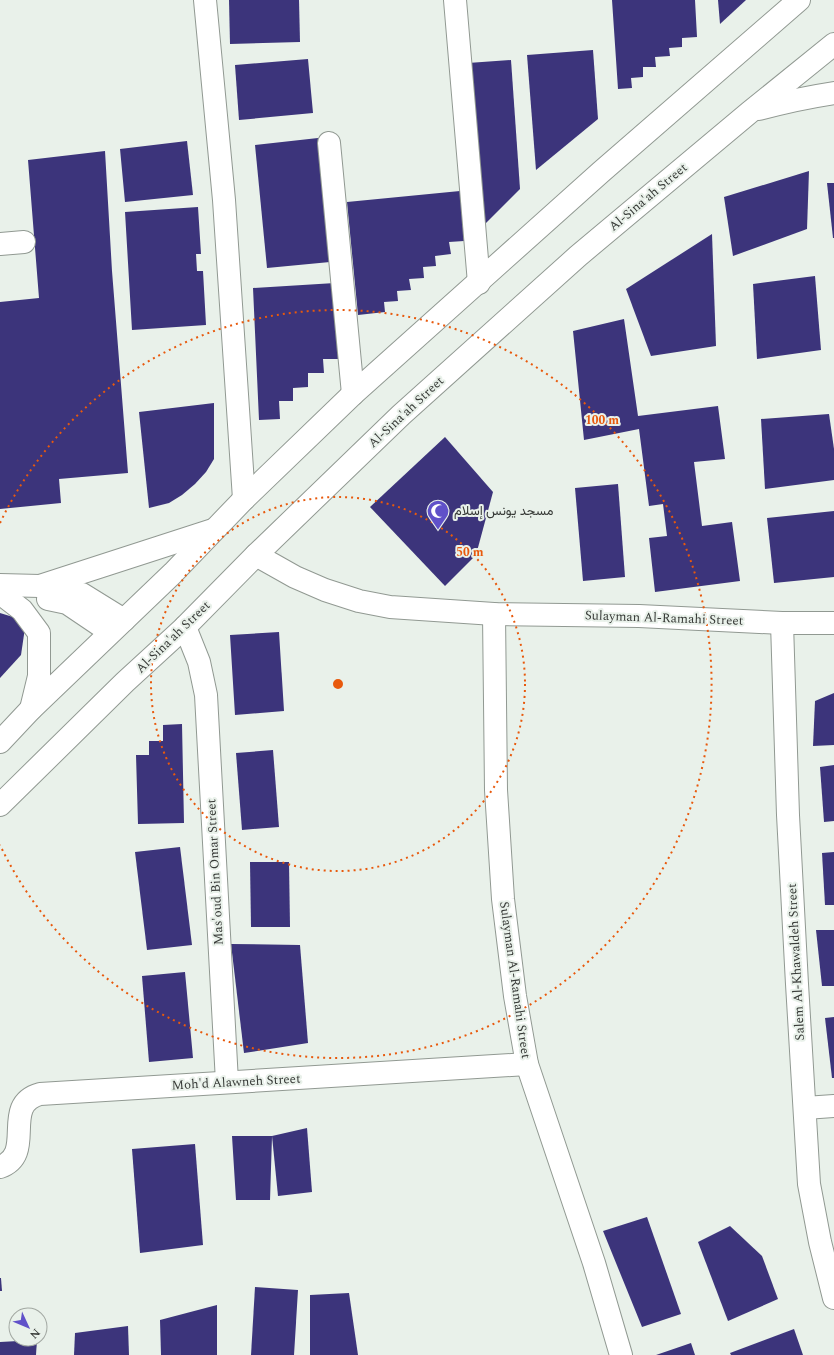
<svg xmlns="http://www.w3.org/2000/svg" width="834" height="1355" viewBox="0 0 834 1355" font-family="Spectral,Vazirmatn,serif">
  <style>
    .building { fill: #3c347b }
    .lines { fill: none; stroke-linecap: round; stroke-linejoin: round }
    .minor-casing { stroke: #919992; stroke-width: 24 }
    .major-casing { stroke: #919992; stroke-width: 24 }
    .minor { stroke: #fff; stroke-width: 22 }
    .major { stroke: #fff; stroke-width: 22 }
    .ring { fill: none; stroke: #e8590c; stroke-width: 2; stroke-dasharray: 2 4 }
    .labels { text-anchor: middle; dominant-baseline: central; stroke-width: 4; stroke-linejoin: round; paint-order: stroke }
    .street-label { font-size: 13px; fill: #373a37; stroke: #e9f1ea }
    .poi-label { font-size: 13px; fill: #373a37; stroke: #e9f1ea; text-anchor: start }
    .centre { fill: #e8590c; stroke: #e9f1ea; stroke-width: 2 }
    .ring-label { font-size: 12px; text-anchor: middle; font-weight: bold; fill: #e8590c; stroke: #e9f1ea; stroke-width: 4; stroke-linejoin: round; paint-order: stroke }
  </style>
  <rect width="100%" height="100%" fill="#e9f1ea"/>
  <g class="building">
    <polygon points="229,0 299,0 300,42 230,44"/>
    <polygon points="612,0 695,0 697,37 682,38 682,47 669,48 670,56 655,57 656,67 643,67 643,77 631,78 632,88 618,89"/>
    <polygon points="718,0 746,0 720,24"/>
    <polygon points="593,50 598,119 536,170 527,55"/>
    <polygon points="308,59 313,113 239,120 235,65"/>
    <polygon points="511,60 520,189 480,229 468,63"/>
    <polygon points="318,138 330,262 267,268 255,145"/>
    <polygon points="187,141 193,195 125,202 120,149"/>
    <polygon points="105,151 112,271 128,473 59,479 61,503 0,509 0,302 39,298 28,160"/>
    <polygon points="809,171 807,229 733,256 724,197"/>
    <polygon points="827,183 834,183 834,238 833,238"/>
    <polygon points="460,191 464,241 449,242 451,254 435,256 436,266 423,267 424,278 409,279 411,290 397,291 398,301 384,302 385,312 358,315 347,202"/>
    <polygon points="198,207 201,254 196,254 197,271 203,271 206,325 132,330 125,212"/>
    <polygon points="712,234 716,346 651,356 626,289"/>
    <polygon points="815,276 821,350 757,359 753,284"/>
    <polygon points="335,283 339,359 323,359 324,373 308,373 308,387 293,388 293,401 279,401 280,419 259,420 253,288"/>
    <polygon points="624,319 638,416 718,406 725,459 694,462 702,526 732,522 740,581 655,592 649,538 667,536 663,504 649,506 639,429 584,440 573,331"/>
    <polygon points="214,403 214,459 206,472 195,484 182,495 169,503 149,508 139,412"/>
    <polygon points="829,414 834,449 834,480 765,489 761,419"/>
    <polygon points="445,437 493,492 476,555 445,586 370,507"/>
    <polygon points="618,484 625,577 583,581 575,488"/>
    <polygon points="834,511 834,577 774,583 767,518"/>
    <polygon points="0,613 26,621 21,655 0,678"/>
    <polygon points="279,632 284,711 235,715 230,635"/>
    <polygon points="834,693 834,745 813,746 815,701"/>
    <polygon points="182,724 184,823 138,824 136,755 149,755 149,741 163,741 163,725"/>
    <polygon points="273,750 279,827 242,830 236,753"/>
    <polygon points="834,765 834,821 824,822 820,767"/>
    <polygon points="180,847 192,945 147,950 135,852"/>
    <polygon points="834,852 834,905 825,905 822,853"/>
    <polygon points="250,862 289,862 290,927 251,927"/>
    <polygon points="816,930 834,930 834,986 822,986"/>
    <polygon points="231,944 300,945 308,1043 244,1053"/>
    <polygon points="185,972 193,1058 149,1062 142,976"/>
    <polygon points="834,1017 834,1078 832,1078 825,1018"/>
    <polygon points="307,1128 312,1192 278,1196 272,1136"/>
    <polygon points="232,1136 272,1136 270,1200 236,1200"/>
    <polygon points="195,1144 203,1245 140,1253 132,1149"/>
    <polygon points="647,1217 681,1314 642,1327 603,1231"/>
    <polygon points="730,1226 762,1256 778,1299 728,1321 698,1242"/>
    <polygon points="0,1278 1,1278 2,1291 0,1291"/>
    <polygon points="255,1287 298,1290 294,1355 251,1355"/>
    <polygon points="349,1293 358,1355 310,1355 310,1295"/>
    <polygon points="217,1305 217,1355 161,1355 160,1320"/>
    <polygon points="128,1326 129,1355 74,1355 75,1333"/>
    <polygon points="794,1329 803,1355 731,1355 730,1353"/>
    <polygon points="37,1340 36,1355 0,1355 0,1342"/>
    <polygon points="691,1343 695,1355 656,1355"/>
  </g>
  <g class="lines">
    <g class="minor-casing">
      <g id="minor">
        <polyline points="205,0 224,200 244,499"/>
        <polyline points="455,0 479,283"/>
        <polyline points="329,143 353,394"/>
        <polyline points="0,244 24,242"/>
        <polyline points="256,555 295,577 325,590 359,601 390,607 494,614 639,616 782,623 834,623"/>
        <polyline points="0,585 40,586 82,594 124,620"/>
        <polyline points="48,599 67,603 110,632"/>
        <polyline points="494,614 496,790 503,899 515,996 527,1064 594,1263 621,1355"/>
        <polyline points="782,623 788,815 797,984 809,1184 820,1242 834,1298"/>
        <polyline points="185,627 199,662 206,695 227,1082"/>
        <polyline points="805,1108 834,1106"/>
        <path d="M0,1167C37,1154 0,1105 40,1094L527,1064"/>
      </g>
    </g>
    <g class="major-casing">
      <g id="major">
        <path d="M759,109C784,102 808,97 834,93"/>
        <polyline points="40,586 213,530"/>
        <polyline points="0,593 22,610 39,633 39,676 31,709"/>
        <polyline points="0,742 31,709 173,573 244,499 353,394 601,172 799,0"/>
        <polyline points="0,805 125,682 185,627 256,555 401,415 578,256 750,112 834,44"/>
      </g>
    </g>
    <use href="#minor" class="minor"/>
    <use href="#major" class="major"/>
  </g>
  <g class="ring">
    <circle cx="338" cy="684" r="187"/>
    <path d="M0 523A374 374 0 1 1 0 845"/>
  </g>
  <defs>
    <g id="mosque-pin" transform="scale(1.15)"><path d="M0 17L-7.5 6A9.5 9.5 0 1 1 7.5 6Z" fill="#6051c9" stroke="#e9f1ea"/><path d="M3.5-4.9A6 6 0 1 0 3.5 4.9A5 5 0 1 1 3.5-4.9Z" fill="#fff"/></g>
  </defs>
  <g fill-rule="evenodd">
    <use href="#mosque-pin" x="438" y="511"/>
  </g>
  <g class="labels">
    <g class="street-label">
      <text transform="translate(648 197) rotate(-40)">Al-Sina'ah Street</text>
      <text transform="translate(406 412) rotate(-43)">Al-Sina'ah Street</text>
      <text transform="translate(664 618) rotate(2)">Sulayman Al-Ramahi Street</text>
      <text transform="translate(173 637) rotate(-44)">Al-Sina'ah Street</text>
      <text transform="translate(215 872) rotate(-93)">Mas'oud Bin Omar Street</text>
      <text transform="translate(796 962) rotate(-93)">Salem Al-Khawaldeh Street</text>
      <text transform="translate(515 980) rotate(82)">Sulayman Al-Ramahi Street</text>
      <text transform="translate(236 1082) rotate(-3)">Moh'd Alawneh Street</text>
    </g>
    <g class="poi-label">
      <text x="454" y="511">مسجد يونس إسلام</text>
    </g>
  </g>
  <circle cx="338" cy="684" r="6" class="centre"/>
  <g class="ring-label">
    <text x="602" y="424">100 m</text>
    <text x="470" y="556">50 m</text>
  </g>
  <g transform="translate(28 1327) rotate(134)"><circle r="19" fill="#e9f1ea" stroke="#a2a8a2"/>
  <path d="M0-3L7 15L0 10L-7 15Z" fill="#6051c9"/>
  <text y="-6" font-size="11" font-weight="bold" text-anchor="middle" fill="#373a37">N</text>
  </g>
</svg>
